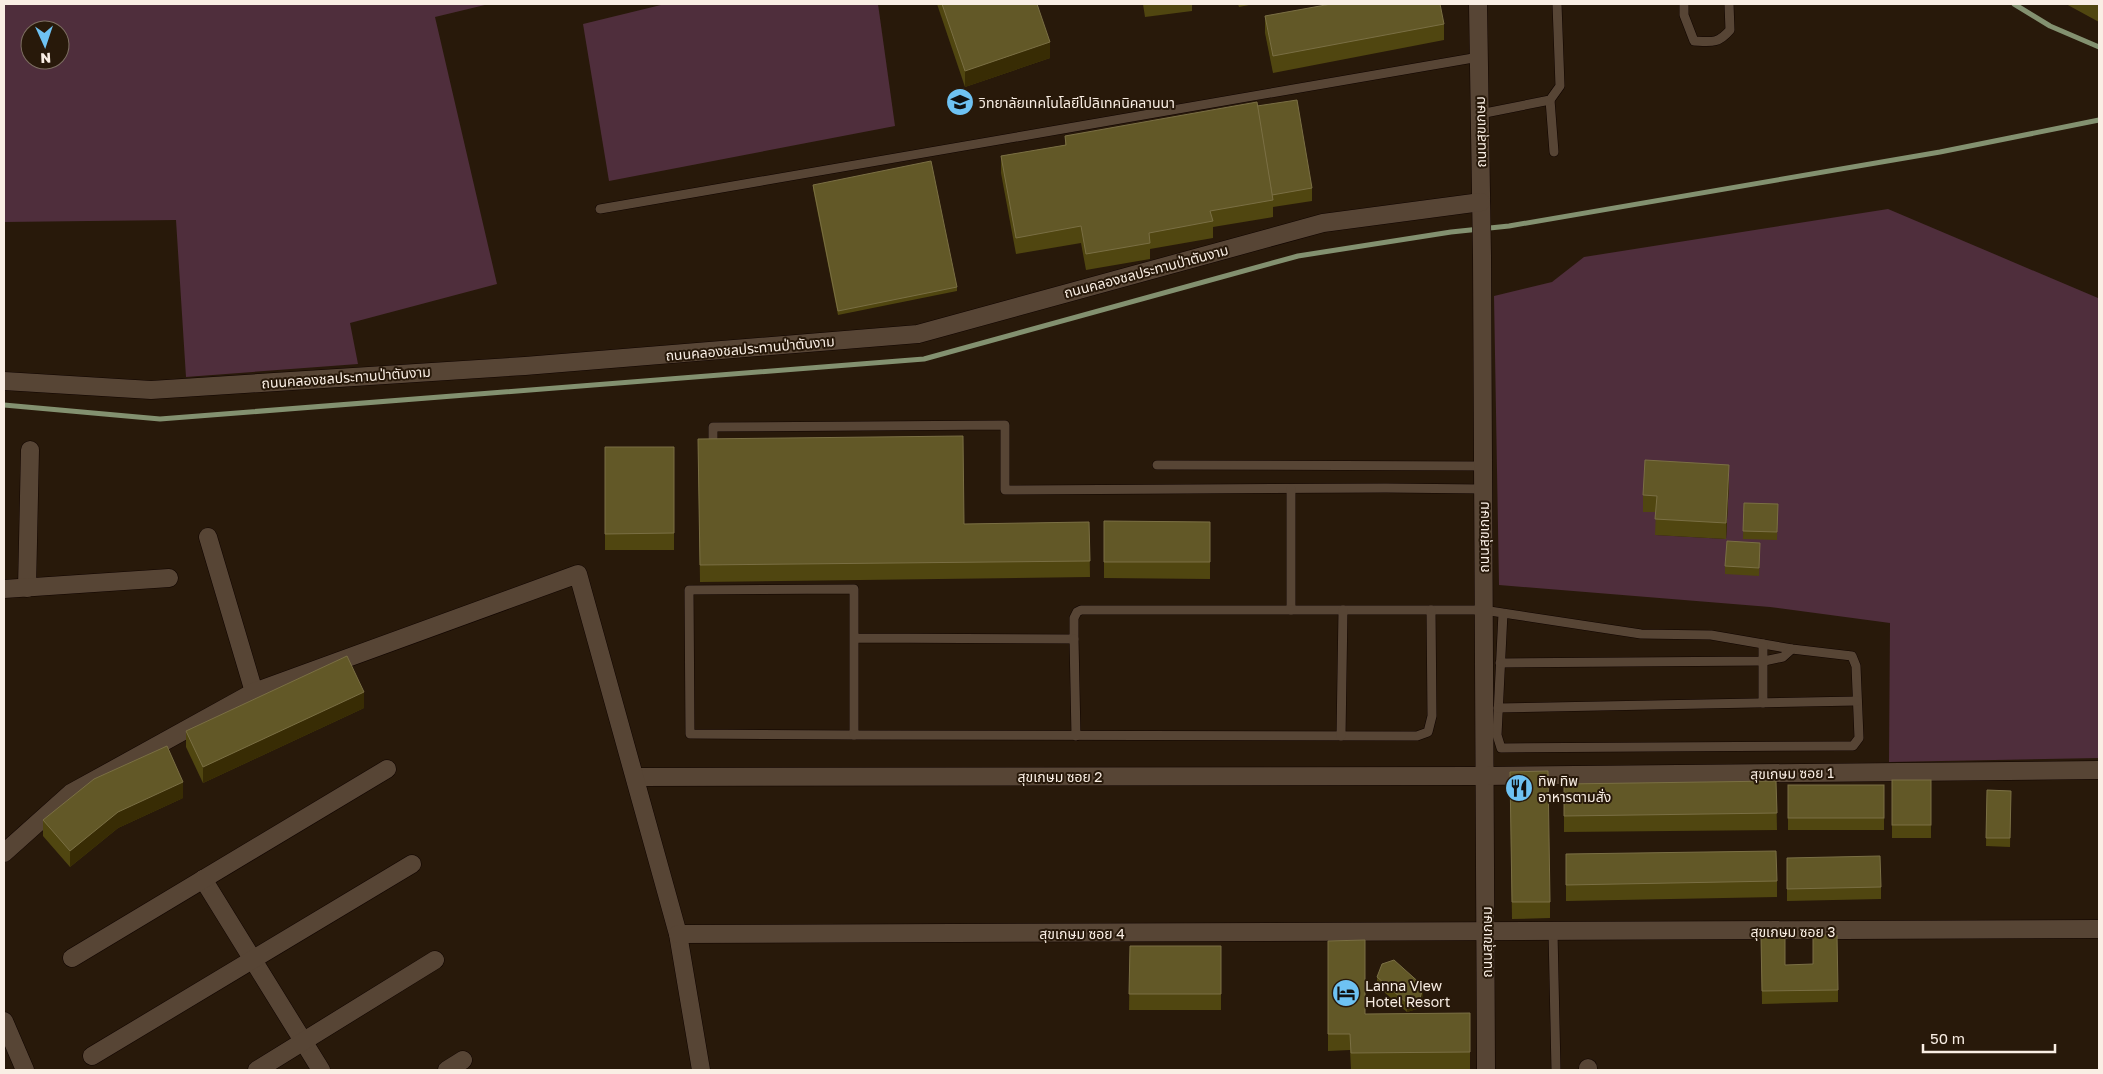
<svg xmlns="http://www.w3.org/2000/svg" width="2103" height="1074" viewBox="0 0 2103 1074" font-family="'Golos Text','Noto Sans Thai',sans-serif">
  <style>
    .green { fill: #4f2e3c; fill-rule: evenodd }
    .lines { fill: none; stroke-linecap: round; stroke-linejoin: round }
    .stream { stroke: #839170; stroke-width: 5 }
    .service-casing { stroke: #100400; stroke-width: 10 }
    .minor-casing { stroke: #100400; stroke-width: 19 }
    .service { stroke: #574535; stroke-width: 9 }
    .minor { stroke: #574535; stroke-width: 18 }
    .wall { fill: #504610 }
    .shaded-wall { fill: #382c04 }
    .building { fill: #625827; stroke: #7a6f44 }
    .labels { text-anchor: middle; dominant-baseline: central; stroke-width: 4; stroke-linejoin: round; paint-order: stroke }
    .poi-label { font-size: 14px; fill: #f9eee4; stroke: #28190a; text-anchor: start }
    .street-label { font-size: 14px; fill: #f9eee4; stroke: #28190a }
  </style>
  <rect width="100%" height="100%" fill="#28190a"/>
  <g class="green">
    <path d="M4,4H489L435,17L497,284L350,323L358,364L186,377L176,220L4,222ZM30,30H60V60H30Z"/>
    <polygon points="665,4 878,4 895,126 609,181 583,24"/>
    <path d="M1888,209L2098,298L2099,300V758L1889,762L1890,623L1770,607L1499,585L1494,296L1552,282L1584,257ZM1729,481L1726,539L1656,535L1657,512L1643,511Z"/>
  </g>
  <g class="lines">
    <g class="stream">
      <polyline points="2014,4 2050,26 2099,47"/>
      <polyline points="4,405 160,419 924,359 1298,256 1451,232 1509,226 1940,152 2099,120"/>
    </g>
    <g class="service-casing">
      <g id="service">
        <path d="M1684,4V15L1694,41C1711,42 1718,44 1730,30L1729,4"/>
        <polyline points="1550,100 1554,152"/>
        <polyline points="1480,114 1550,100 1560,86 1557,4"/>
        <polyline points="600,209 1479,57"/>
        <polyline points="713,450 713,427 1005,425 1005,490 1386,488 1483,489"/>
        <polyline points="1157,465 1483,466"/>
        <polyline points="1291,610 1291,489"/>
        <polyline points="854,638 854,589 689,590 690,734 854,735 854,638 1074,639 1074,618 1077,612 1081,610 1483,610 1641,634 1711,635 1792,649 1852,656 1856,666 1859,738 1853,746 1841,746 1501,748 1497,735 1503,613"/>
        <polyline points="1074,639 1076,736"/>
        <polyline points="1500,663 1764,661 1783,657 1792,649"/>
        <polyline points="1763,703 1763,644"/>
        <polyline points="1498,708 1857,701"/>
        <polyline points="854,735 1417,736 1428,732 1432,716 1431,610"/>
        <polyline points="1341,736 1343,610"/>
        <polyline points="1553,932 1556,1070"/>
      </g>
    </g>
    <g class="minor-casing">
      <g id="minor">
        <polyline points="1478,4 1482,256 1486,1070"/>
        <polyline points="4,381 151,390 525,366 918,334 1323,223 1481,202"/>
        <polyline points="208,537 254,692"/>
        <polyline points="27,588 30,450"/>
        <polyline points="4,589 169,578"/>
        <polyline points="635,777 1485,776 2099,770"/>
        <polyline points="4,853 71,793 254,692 578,574 678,934 701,1070"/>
        <polyline points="203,879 321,1070"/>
        <polyline points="678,934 2099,929"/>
        <polyline points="72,958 387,769"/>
        <polyline points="4,1021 25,1070"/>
        <polyline points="92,1056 412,864"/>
        <polyline points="257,1070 435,960"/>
        <polyline points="447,1070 463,1060"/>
        <polyline points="1588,1070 1588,1068"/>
      </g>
    </g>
    <use href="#service" class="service"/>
    <use href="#minor" class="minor"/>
  </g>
  <g class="wall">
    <polygon points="937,4 1037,4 1050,58 965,87"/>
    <polygon points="1143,4 1192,4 1192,11 1145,17"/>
    <polygon points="1238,4 1254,4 1239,7"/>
    <polygon points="2066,4 2099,4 2099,22"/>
    <polygon points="1265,16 1444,24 1444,40 1273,73 1265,33"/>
    <polygon points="1257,106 1312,188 1312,201 1273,207 1273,217 1213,227 1213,238 1150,249 1150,259 1086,270 1081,243 1016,254 1001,173 1001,156 1065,145 1065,136"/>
    <polygon points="813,185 957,287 957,291 838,315 813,189"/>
    <polygon points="698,439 964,524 1089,522 1090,577 700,582"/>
    <rect x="605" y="447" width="69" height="103"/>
    <polygon points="1729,481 1726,539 1655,535 1656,512 1643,512 1643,495"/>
    <polygon points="1744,503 1778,504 1777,540 1743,539"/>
    <polygon points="1104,521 1210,522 1210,579 1104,578"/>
    <polygon points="1760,551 1759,576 1725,574 1725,566"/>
    <polygon points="364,708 203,783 186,747 186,731"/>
    <rect x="1892" y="780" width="39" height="58"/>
    <polygon points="1776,781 1777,830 1564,832 1564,784"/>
    <rect x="1788" y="785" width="96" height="45"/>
    <polygon points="1510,788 1550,902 1550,918 1512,919"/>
    <polygon points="1987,790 2011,791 2010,847 1986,846"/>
    <polygon points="183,798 118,828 70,867 43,836 43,820"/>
    <polygon points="1566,854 1777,881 1777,897 1566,901"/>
    <polygon points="1787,858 1881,887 1881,899 1787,901"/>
    <polygon points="1761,937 1785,965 1838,990 1838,1002 1762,1004"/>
    <polygon points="1328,941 1365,1014 1470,1013 1470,1069 1351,1069 1350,1050 1328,1051"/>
    <polygon points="1130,946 1221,946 1221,1010 1129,1010"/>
    <polygon points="1377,977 1423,994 1420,1008 1407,1012 1377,986"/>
  </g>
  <g class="shaded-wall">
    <polygon points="1050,42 1050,58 965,87 965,71"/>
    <polygon points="1729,465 1729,481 1726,539 1726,523"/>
    <polygon points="364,692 364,708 203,783 203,767"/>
    <polygon points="183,782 183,798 118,828 70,867 70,851 118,812"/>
    <polygon points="1423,986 1423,994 1420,1008 1407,1012 1407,1003"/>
  </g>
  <g class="building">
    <polygon points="942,4 1037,4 1050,42 965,71"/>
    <polygon points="1331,4 1440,4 1444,24 1273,56 1265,16"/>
    <polygon points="1297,100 1312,188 1272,195 1257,106"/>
    <polygon points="1257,102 1273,200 1210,211 1213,221 1149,233 1150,243 1086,254 1081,226 1016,238 1001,156 1066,145 1065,136"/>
    <polygon points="931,161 957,287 838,311 813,185"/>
    <polygon points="963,436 964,524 1089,522 1090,561 700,565 698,439"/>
    <polygon points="605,447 674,447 674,533 605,534"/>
    <polygon points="1645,460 1729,465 1726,523 1655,519 1657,496 1643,495"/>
    <polygon points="1744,503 1778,504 1777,532 1743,531"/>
    <polygon points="1104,521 1210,522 1210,562 1104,562"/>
    <polygon points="1727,541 1760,543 1759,568 1725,566"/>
    <polygon points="347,656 364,692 203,767 186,731"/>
    <polygon points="167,746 183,782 118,812 70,851 43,820 94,779"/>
    <polygon points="1548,771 1550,902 1512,902 1510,772"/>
    <rect x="1892" y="780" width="39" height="45"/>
    <polygon points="1776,781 1777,813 1564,816 1564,784"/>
    <rect x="1788" y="785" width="96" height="33"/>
    <polygon points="1987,790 2011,791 2010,838 1986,838"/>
    <polygon points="1776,851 1777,881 1566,885 1566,854"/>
    <polygon points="1880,856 1881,887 1787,889 1787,858"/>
    <polygon points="1813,935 1837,935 1838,990 1762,991 1761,937 1785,936 1785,965 1813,964"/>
    <polygon points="1365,940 1365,1014 1470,1013 1470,1052 1351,1053 1350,1034 1328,1034 1328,941"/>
    <polygon points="1130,946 1221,946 1221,994 1129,994"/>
    <polygon points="1394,960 1423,986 1420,999 1407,1003 1377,977 1382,964"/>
  </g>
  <defs>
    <g id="university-disc" transform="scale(1.4375)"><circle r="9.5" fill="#6ec2f3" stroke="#28190a"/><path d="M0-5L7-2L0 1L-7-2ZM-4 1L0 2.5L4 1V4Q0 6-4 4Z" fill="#111"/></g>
    <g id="restaurant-disc" transform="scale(1.4375)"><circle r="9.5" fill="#6ec2f3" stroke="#28190a"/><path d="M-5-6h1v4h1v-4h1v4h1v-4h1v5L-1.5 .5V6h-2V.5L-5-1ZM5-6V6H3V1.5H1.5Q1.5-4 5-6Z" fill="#111"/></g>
    <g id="hotel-disc" transform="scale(1.4375)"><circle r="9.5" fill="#6ec2f3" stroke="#28190a"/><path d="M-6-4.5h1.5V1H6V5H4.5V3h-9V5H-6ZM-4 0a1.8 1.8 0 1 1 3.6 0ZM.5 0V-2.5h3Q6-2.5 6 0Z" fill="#111"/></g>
  </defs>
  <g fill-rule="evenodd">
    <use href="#university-disc" x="960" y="102"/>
    <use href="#restaurant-disc" x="1519" y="788"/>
    <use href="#hotel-disc" x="1346" y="993"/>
  </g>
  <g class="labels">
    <g class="poi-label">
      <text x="979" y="102">วิทยาลัยเทคโนโลยีโปลิเทคนิคลานนา</text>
      <text x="1538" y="780">ทิพ ทิพ<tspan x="1538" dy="16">อาหารตามสั่ง</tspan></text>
      <text x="1365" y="985">Lanna View<tspan x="1365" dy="16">Hotel Resort</tspan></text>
    </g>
    <g class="street-label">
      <text transform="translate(1480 132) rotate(-91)">ถนนสุขเกษม</text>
      <text transform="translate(1146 271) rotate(-15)">ถนนคลองชลประทานป่าตันงาม</text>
      <text transform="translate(750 348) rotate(-5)">ถนนคลองชลประทานป่าตันงาม</text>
      <text transform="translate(346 377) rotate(-4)">ถนนคลองชลประทานป่าตันงาม</text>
      <text transform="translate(1483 537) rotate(-90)">ถนนสุขเกษม</text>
      <text transform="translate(1792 773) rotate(-1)">สุขเกษม ซอย 1</text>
      <text x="1060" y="776">สุขเกษม ซอย 2</text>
      <text x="1793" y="931">สุขเกษม ซอย 3</text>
      <text x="1082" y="933">สุขเกษม ซอย 4</text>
      <text transform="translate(1486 942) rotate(-90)">ถนนสุขเกษม</text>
    </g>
  </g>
  <rect width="2103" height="1074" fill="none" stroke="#f9eee4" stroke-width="10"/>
  <g transform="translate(45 45) rotate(177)"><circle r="24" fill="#28190a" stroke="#7c6e61"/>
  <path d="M0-4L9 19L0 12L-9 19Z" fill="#6ec2f3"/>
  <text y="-8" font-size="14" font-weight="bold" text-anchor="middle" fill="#f9eee4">N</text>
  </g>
  <path d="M1923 1044v8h132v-8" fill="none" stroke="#f9eee4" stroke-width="2.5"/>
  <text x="1930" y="1044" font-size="15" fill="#f9eee4" stroke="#28190a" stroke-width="4" paint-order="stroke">50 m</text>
</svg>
